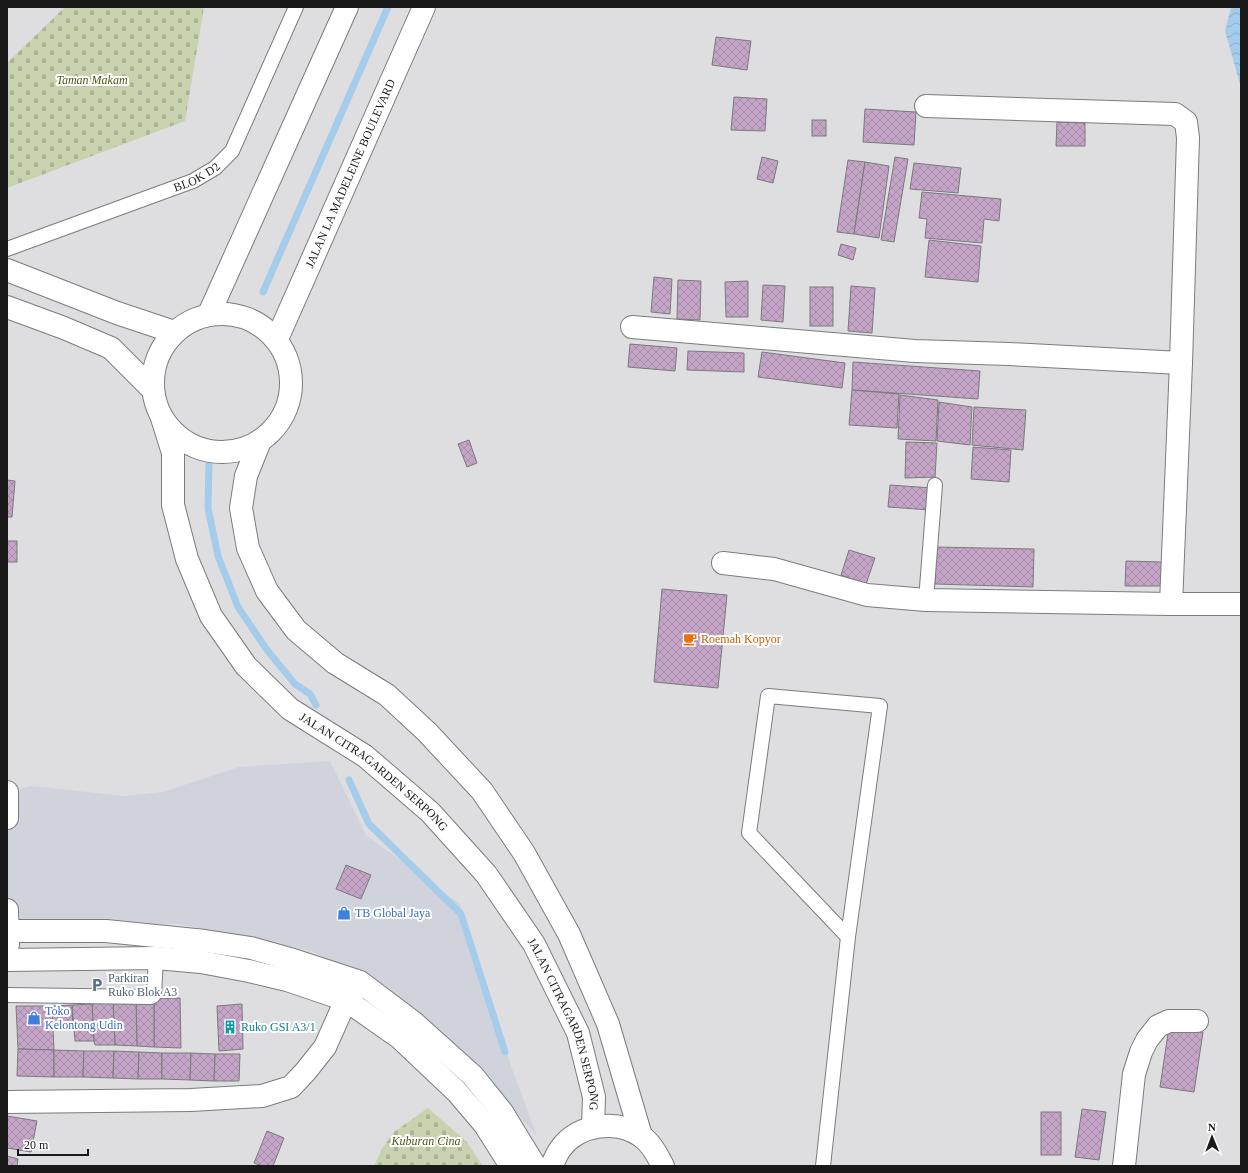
<svg xmlns="http://www.w3.org/2000/svg" width="1248" height="1173" viewBox="0 0 1248 1173" font-family="Georgia,serif">
  <style>
    .built { fill: #d0d3dc }
    .cemetery { fill: url(#cemetery-stones) }
    .water { fill: url(#water-waves) }
    .lines { fill: none; stroke-linecap: round; stroke-linejoin: round }
    .stream { stroke: #a5cdeb; stroke-width: 7 }
    .building { fill: url(#building-cross-hatch); stroke: #7b7a7b }
    .service-casing { stroke: #7b7c7d; stroke-width: 16 }
    .minor-casing { stroke: #7b7c7d; stroke-width: 24 }
    .tertiary-casing { stroke: #7b7c7d; stroke-width: 24 }
    .service { stroke: #fff; stroke-width: 14 }
    .minor { stroke: #fff; stroke-width: 22 }
    .tertiary { stroke: #fff; stroke-width: 22 }
    .labels { text-anchor: middle; dominant-baseline: central; stroke-width: 4; stroke-linejoin: round; paint-order: stroke }
    .park-label { font-size: 12px; font-style: italic; fill: #4b5815; stroke: #fff }
    .street-label { font-size: 12px; fill: #19191a; stroke: #fff }
    .food-label { font-size: 12px; fill: #c56008; stroke: #fff; text-anchor: start }
    .shop-label { font-size: 12px; fill: #366cbe; stroke: #fff; text-anchor: start }
    .service-label { font-size: 12px; fill: #4e5e75; stroke: #fff; text-anchor: start }
    .culture-label { font-size: 12px; fill: #0d838f; stroke: #fff; text-anchor: start }
  </style>
  <defs>
    <pattern id="cemetery-stones" width="16" height="16" patternUnits="userSpaceOnUse"><rect width="16" height="16" fill="#c9d2af"/><path d="M2 7V4a2 2 0 0 1 4 0v3zM10 15v-3a2 2 0 0 1 4 0v3z" fill="#acb496"/></pattern>
    <pattern id="water-waves" width="16" height="10" patternUnits="userSpaceOnUse"><rect width="16" height="10" fill="#a5cdeb"/><path d="M0 5q4-4 8 0t8 0" fill="none" stroke="#8dafc9"/></pattern>
    <pattern id="building-cross-hatch" width="8" height="8" patternUnits="userSpaceOnUse"><rect width="8" height="8" fill="#c4a5c8"/><path d="M0 0l8 8M0 8l8-8" fill="none" stroke="#a88dab"/></pattern>
  </defs>
  <rect width="100%" height="100%" fill="#dedee0"/>
  <polygon class="built" points="330,761 366,835 460,904 511,1066 537,1136 478,1070 395,1000 312,951 179,924 7,926 7,792 31,786 124,796 163,792 239,767"/>
  <g class="cemetery">
    <polygon points="65,7 204,7 185,121 7,188 7,63"/>
    <polygon points="428,1108 466,1141 483,1166 374,1166 382,1149 394,1132"/>
  </g>
  <polygon class="water" points="1231,7 1241,7 1241,88 1225,31"/>
  <g class="lines">
    <g class="stream">
      <polyline points="263,292 388,7"/>
      <polyline points="209,460 208,508 218,556 238,607 267,650 295,684 310,694 316,705"/>
      <polyline points="349,780 369,824 461,914 505,1052"/>
    </g>
  </g>
  <g class="building">
    <polygon points="716,37 751,41 747,70 712,65"/>
    <polygon points="734,97 767,99 765,131 731,130"/>
    <polygon points="865,109 916,112 914,145 863,142"/>
    <rect x="812" y="120" width="14" height="16"/>
    <polygon points="1057,122 1085,123 1085,146 1056,146"/>
    <polygon points="762,157 778,161 773,183 757,179"/>
    <polygon points="895,157 908,159 894,242 881,240"/>
    <polygon points="848,160 865,162 854,234 837,232"/>
    <polygon points="865,162 889,166 879,238 854,234"/>
    <polygon points="914,163 961,168 958,193 910,189"/>
    <polygon points="922,192 1001,199 999,221 984,219 982,243 925,238 927,219 919,218"/>
    <polygon points="929,240 981,246 978,282 925,277"/>
    <polygon points="841,244 856,248 853,260 838,255"/>
    <polygon points="654,277 672,279 670,314 651,312"/>
    <polygon points="678,280 701,281 700,320 677,319"/>
    <polygon points="748,281 748,317 726,317 725,282"/>
    <polygon points="763,285 785,286 783,322 761,320"/>
    <polygon points="851,286 875,288 872,333 848,331"/>
    <rect x="810" y="287" width="23" height="39"/>
    <polygon points="630,344 677,348 675,371 628,367"/>
    <polygon points="688,351 744,353 744,372 687,370"/>
    <polygon points="762,352 845,363 842,388 758,377"/>
    <polygon points="853,362 980,371 978,399 852,390"/>
    <polygon points="852,390 899,394 897,428 849,425"/>
    <polygon points="900,395 938,400 936,441 898,439"/>
    <polygon points="939,402 972,407 970,445 937,441"/>
    <polygon points="974,407 1026,410 1023,450 972,445"/>
    <polygon points="469,440 477,463 467,467 458,444"/>
    <polygon points="906,442 937,443 935,477 905,478"/>
    <polygon points="973,447 1011,450 1009,482 971,479"/>
    <polygon points="7,480 15,481 12,517 7,517"/>
    <polygon points="890,485 932,488 931,510 888,507"/>
    <rect x="7" y="541" width="10" height="21"/>
    <polygon points="935,547 1034,549 1033,587 935,584"/>
    <polygon points="849,550 875,558 866,584 841,575"/>
    <polygon points="1126,561 1162,562 1162,586 1125,586"/>
    <polygon points="662,589 727,595 718,688 654,682"/>
    <polygon points="346,865 371,875 361,899 336,889"/>
    <polygon points="180,998 181,1048 154,1047 154,999"/>
    <polygon points="154,999 154,1047 137,1046 136,1000"/>
    <polygon points="136,1000 137,1046 115,1045 113,1001"/>
    <polygon points="113,1001 115,1045 95,1045 94,1041 92,1004"/>
    <polygon points="92,1004 94,1041 75,1041 72,1005"/>
    <polygon points="242,1004 243,1049 219,1051 217,1006"/>
    <polygon points="72,1005 73,1029 53,1030 52,1006"/>
    <polygon points="16,1006 52,1006 54,1050 18,1049"/>
    <polygon points="1169,1027 1203,1032 1194,1092 1160,1087"/>
    <polygon points="18,1049 54,1050 54,1077 17,1076"/>
    <polygon points="54,1050 84,1051 83,1077 54,1077"/>
    <polygon points="84,1051 114,1051 113,1078 83,1077"/>
    <polygon points="114,1051 139,1052 138,1079 113,1078"/>
    <polygon points="139,1052 162,1053 162,1079 138,1079"/>
    <polygon points="162,1053 191,1053 190,1080 162,1079"/>
    <polygon points="191,1053 215,1054 214,1081 190,1080"/>
    <polygon points="215,1054 240,1054 239,1081 214,1081"/>
    <polygon points="1082,1109 1106,1112 1099,1160 1075,1157"/>
    <rect x="1041" y="1112" width="20" height="43"/>
    <polygon points="7,1116 37,1121 31,1152 7,1148"/>
    <polygon points="267,1131 284,1138 273,1166 262,1166 254,1163"/>
    <polygon points="7,1156 18,1159 17,1166 7,1166"/>
  </g>
  <g class="lines">
    <g class="service-casing">
      <g id="service">
        <path id="s1" d="M7,249L193,181L215,168L232,151L296,7"/>
        <polyline points="926,600 935,485"/>
        <polyline points="7,995 151,997 153,996 154,994 156,958"/>
        <polyline points="823,1166 848,937 880,706 768,696 749,833 848,937"/>
      </g>
    </g>
    <g class="minor-casing">
      <g id="minor">
        <polyline points="926,106 1175,114 1186,122 1188,138 1181,363 1171,604"/>
        <polyline points="7,270 117,313 174,332"/>
        <polyline points="7,307 64,328 111,348 153,390"/>
        <polyline points="632,327 915,351 1009,354 1181,363"/>
        <polyline points="723,563 774,569 867,595 926,600 1171,604 1241,604"/>
        <polyline points="7,792 7,818"/>
        <polyline points="7,910 8,945"/>
        <polyline points="7,931 106,931 205,941 251,948 290,959 360,982 413,1022 473,1076 502,1112 535,1166"/>
        <polyline points="7,960 156,958 201,962 249,971 287,980 346,1000 400,1038 457,1092 485,1125 511,1166"/>
        <polyline points="7,1102 191,1100 262,1096 291,1087 306,1071 325,1047 346,1000 355,989"/>
        <polyline points="1124,1166 1134,1074 1141,1052 1147,1040 1158,1026 1169,1021 1197,1021"/>
      </g>
    </g>
    <g class="tertiary-casing">
      <g id="tertiary">
        <circle cx="222" cy="383" r="69"/>
        <polyline points="209,314 347,7"/>
        <path id="s2" d="M277,339L424,7"/>
        <path id="s3" d="M162,418L173,453V505L187,559L211,616L246,666L290,709L365,756L430,812L486,874L534,944L578,1033L594,1097L593,1127"/>
        <polyline points="260,441 246,476 241,508 248,548 267,591 296,630 335,663 387,695 427,732 482,791 524,853 569,934 608,1024 641,1136"/>
        <path d="M552,1165C555,1159 557,1153 561,1148C579,1124 617,1119 641,1136C652,1144 657,1155 663,1166"/>
      </g>
    </g>
    <use href="#service" class="service"/>
    <use href="#minor" class="minor"/>
    <use href="#tertiary" class="tertiary"/>
  </g>
  <defs>
    <g id="cafe-bare" transform="scale(1.08)"><path d="M-5.5-4.5H6V0H3Q3 3.5 0 3.5H-2.5Q-5.5 3.5-5.5 0ZM3-3.2v2h1.7v-2ZM-6 4.5H4V6H-6Z" fill="#e8710a" stroke="#fff" stroke-width="2.5" paint-order="stroke"/></g>
    <g id="shop-bare" transform="scale(1.08)"><path d="M-5-2.5h2.3a2.7 3.5 0 0 1 5.4 0H5L5.5 6h-11ZM-1.5-2.5h3a1.5 2.3 0 0 0-3 0Z" fill="#3f7fe0" stroke="#fff" stroke-width="2.5" paint-order="stroke"/></g>
    <g id="parking-bare" transform="scale(1.08)"><path d="M-3.5-5.5H1a3.5 3.5 0 0 1 0 7H-1V5.5H-3.5ZM-1-3.4V-.6H.8a1.4 1.4 0 0 0 0-2.8Z" fill="#5c6f8a" stroke="#fff" stroke-width="2.5" paint-order="stroke"/></g>
    <g id="building-bare" transform="scale(1.08)"><path d="M-4-6H4V6H1V3H-1V6H-4ZM-2.5-4.3h1.7v1.8h-1.7ZM.8-4.3h1.7v1.8H.8ZM-2.5-1h1.7V.8h-1.7ZM.8-1h1.7V.8H.8Z" fill="#0f9aa8" stroke="#fff" stroke-width="2.5" paint-order="stroke"/></g>
  </defs>
  <g fill-rule="evenodd">
    <use href="#cafe-bare" x="690" y="639"/>
    <use href="#shop-bare" x="344" y="913"/>
    <use href="#parking-bare" x="97" y="985"/>
    <use href="#shop-bare" x="34" y="1018"/>
    <use href="#building-bare" x="230" y="1027"/>
  </g>
  <g class="labels">
    <g class="park-label">
      <text x="92" y="80">Taman Makam</text>
      <text x="426" y="1141">Kuburan Cina</text>
    </g>
    <g class="street-label">
      <text stroke="none"><textPath href="#s2" startOffset="181">JALAN LA MADELEINE BOULEVARD</textPath></text>
      <text stroke="none"><textPath href="#s1" startOffset="203">BLOK D2</textPath></text>
      <text stroke="none"><textPath href="#s3" startOffset="434">JALAN CITRAGARDEN SERPONG</textPath></text>
      <text stroke="none"><textPath href="#s3" startOffset="758">JALAN CITRAGARDEN SERPONG</textPath></text>
    </g>
    <g class="food-label">
      <text x="701" y="639">Roemah Kopyor</text>
    </g>
    <g class="shop-label">
      <text x="355" y="913">TB Global Jaya</text>
      <text x="45" y="1011">Toko<tspan x="45" dy="14">Kelontong Udin</tspan></text>
    </g>
    <g class="service-label">
      <text x="108" y="978">Parkiran<tspan x="108" dy="14">Ruko Blok A3</tspan></text>
    </g>
    <g class="culture-label">
      <text x="241" y="1027">Ruko GSI A3/1</text>
    </g>
  </g>
  <rect width="1248" height="1173" fill="none" stroke="#19191a" stroke-width="16"/>
  <g transform="translate(1212 1137) rotate(359)" stroke="#ffffff" stroke-width="3" paint-order="stroke">
  <path d="M0-3L7 15L0 10L-7 15Z" fill="#19191a"/>
  <text y="-6" font-size="11" font-weight="bold" text-anchor="middle" fill="#19191a">N</text>
  </g>
  <path d="M18 1149v6h70v-6" fill="none" stroke="#19191a" stroke-width="2"/>
  <text x="24" y="1149" font-size="12" fill="#19191a" stroke="#ffffff" stroke-width="3" paint-order="stroke">20 m</text>
</svg>
